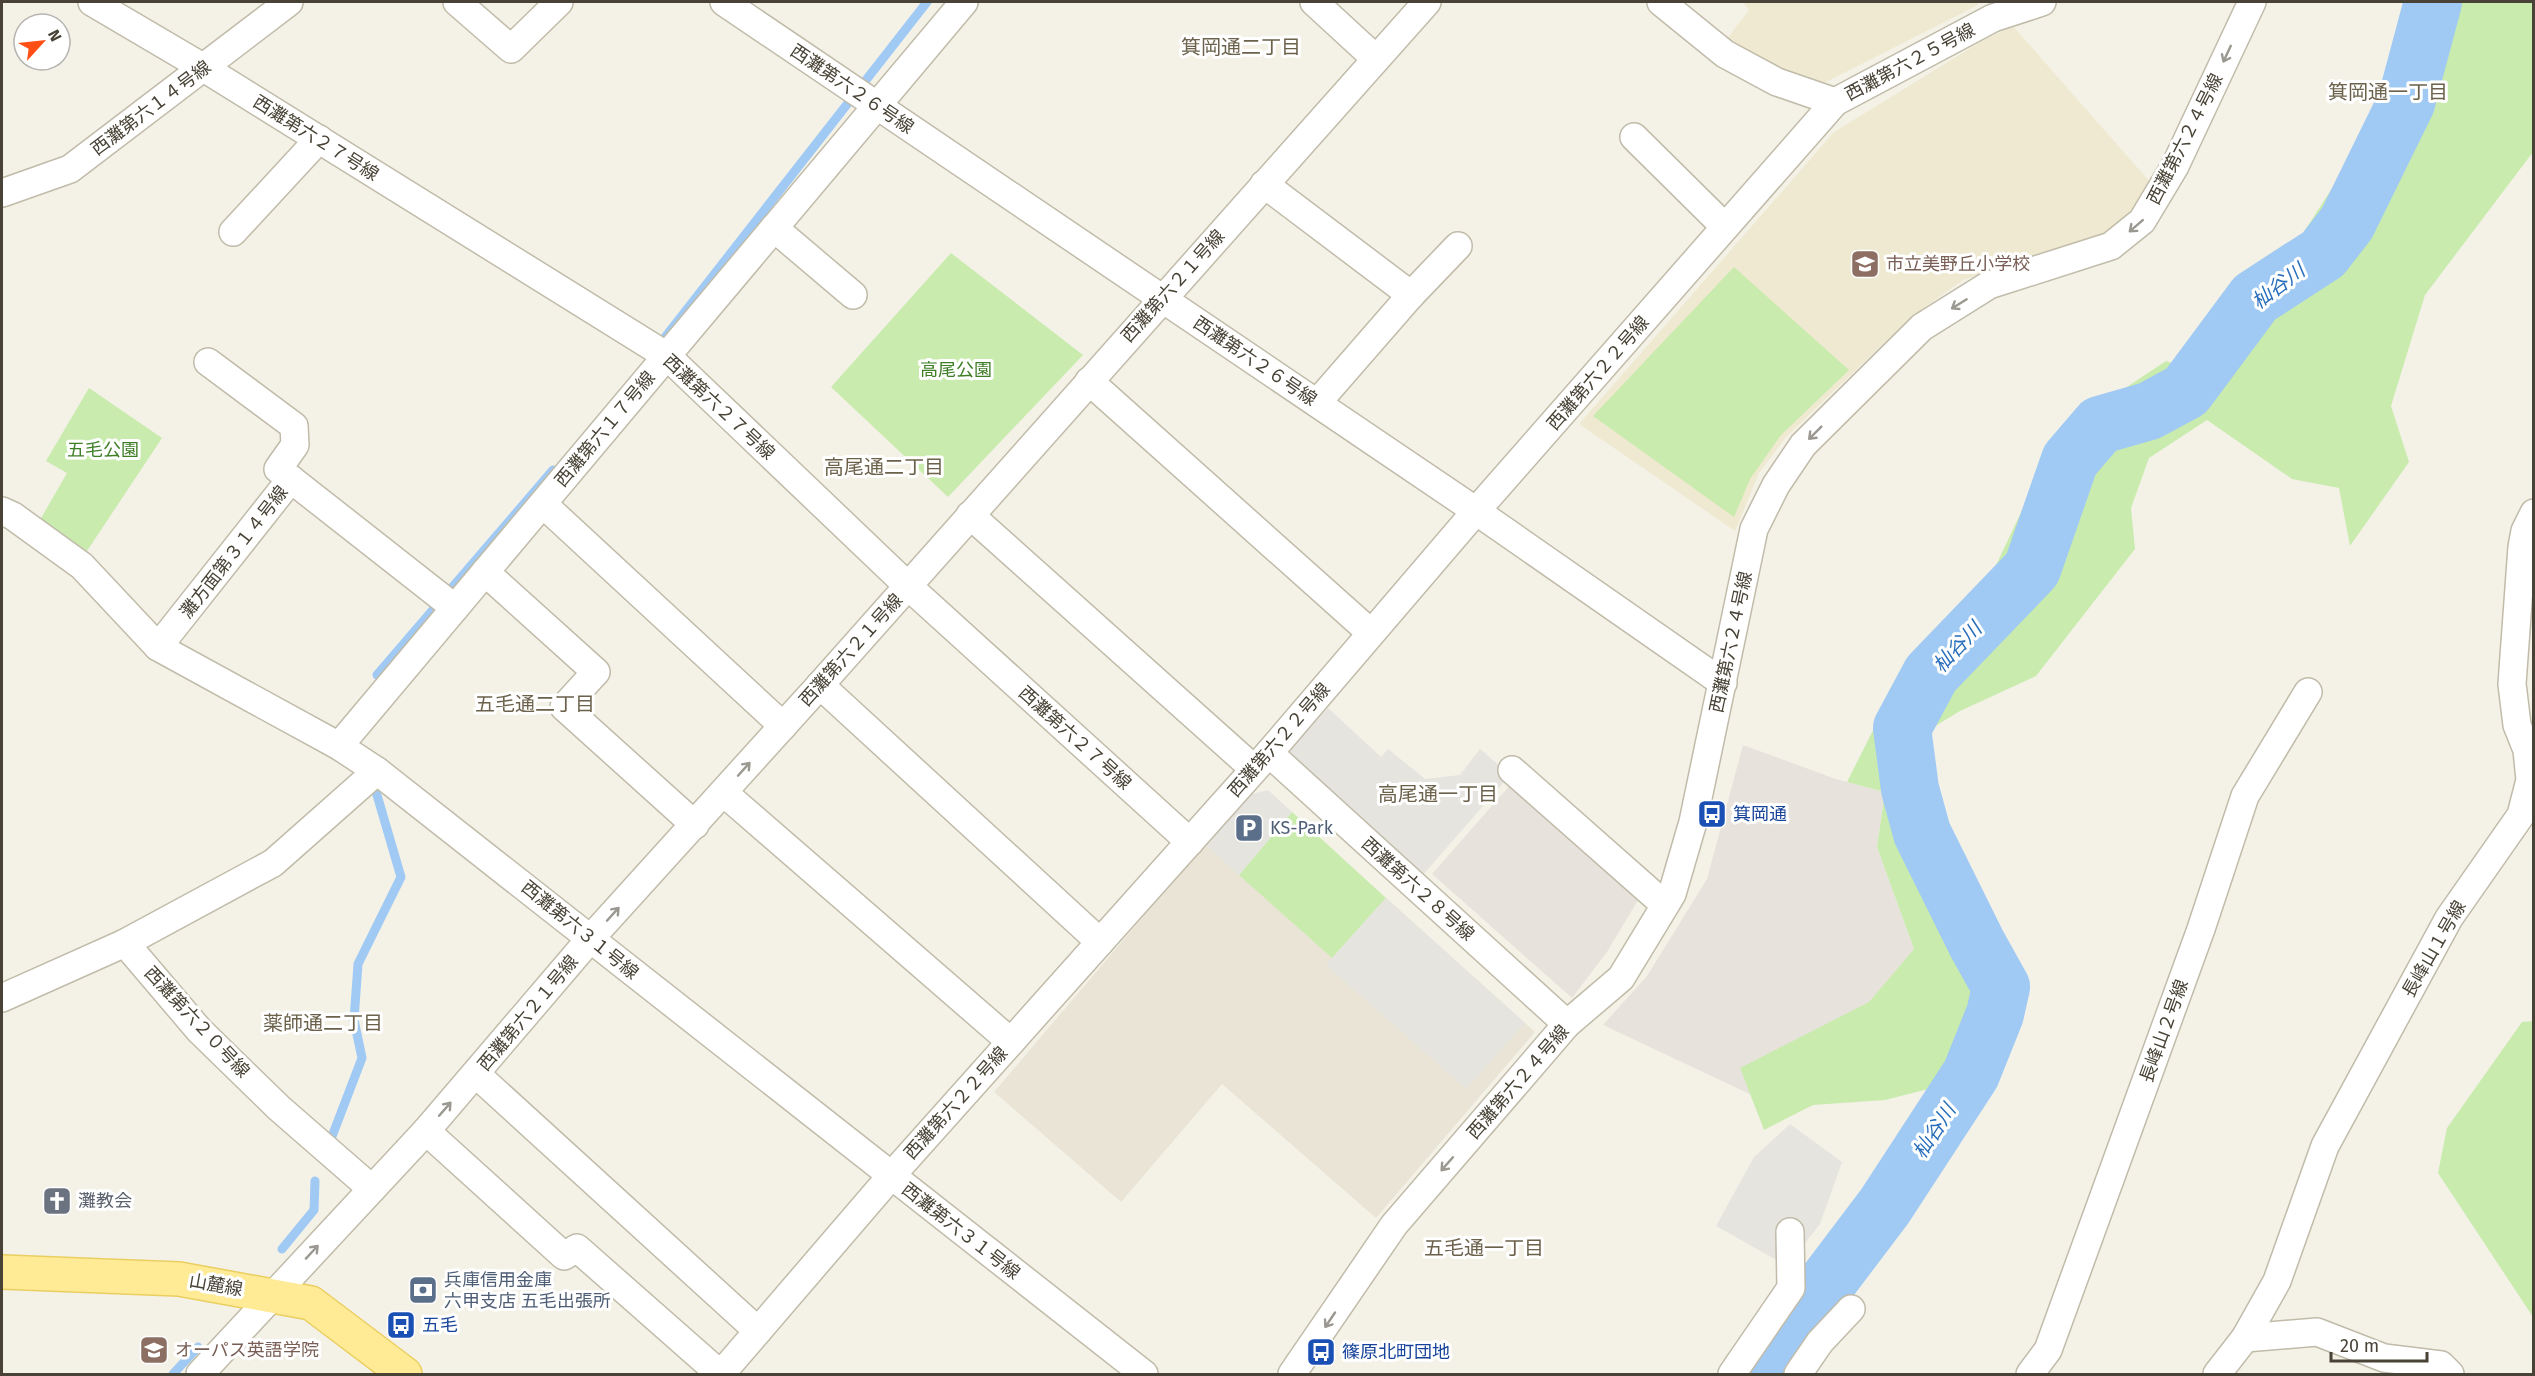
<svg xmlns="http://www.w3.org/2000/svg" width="2535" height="1376" viewBox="0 0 2535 1376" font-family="'Fira Sans','Noto Sans JP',sans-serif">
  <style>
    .residential { fill: #e9e4d5 }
    .industrial { fill: #e7e3dc }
    .education { fill: #eee9d0 }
    .green { fill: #c9ebae }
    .parking { fill: #e5e4df }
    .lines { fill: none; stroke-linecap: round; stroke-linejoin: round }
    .stream { stroke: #a0caf4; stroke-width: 9 }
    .river { stroke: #a0caf4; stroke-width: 58 }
    .minor-casing { stroke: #c1bba9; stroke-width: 30 }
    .primary-casing { stroke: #eace60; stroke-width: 36 }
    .minor { stroke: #fff; stroke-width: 27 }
    .primary { stroke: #ffeb96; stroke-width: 33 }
    .oneway { stroke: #9a9890 }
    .labels { text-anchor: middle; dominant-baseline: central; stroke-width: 6; stroke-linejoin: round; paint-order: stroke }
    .street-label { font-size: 18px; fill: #484336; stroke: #fff }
    .education-label { font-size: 18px; fill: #785e54; stroke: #fff; text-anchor: start }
    .park-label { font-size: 18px; fill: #3e7e25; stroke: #fff }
    .transit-label { font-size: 18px; fill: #164399; stroke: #fff; text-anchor: start }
    .service-label { font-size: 18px; fill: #4e5e75; stroke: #fff; text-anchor: start }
    .worship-label { font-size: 18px; fill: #5b616d; stroke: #fff; text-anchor: start }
    .neighbourhood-label { font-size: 20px; fill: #6c624c; stroke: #fff }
    .water-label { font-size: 20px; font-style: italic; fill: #286eba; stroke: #fff }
  </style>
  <rect width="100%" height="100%" fill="#f4f2e7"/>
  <polygon class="residential" points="1205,844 1332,958 1386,898 1535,1032 1376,1218 1222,1084 1121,1202 994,1092"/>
  <g class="industrial">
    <polygon points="1743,745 1836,779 1885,792 1877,847 1914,949 1872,1033 1756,1097 1603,1025 1647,976 1707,879"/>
    <polygon points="1512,783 1641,895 1607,952 1572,998 1432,874"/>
  </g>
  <g class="education">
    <polygon points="1743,2 1977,2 1978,5 1824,83 1772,70 1725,41 1749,10"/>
    <polygon points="2013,26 2150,182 2126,217 2104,233 1963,280 1911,317 1786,437 1759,473 1735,531 1579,424 1834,132 1982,41"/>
  </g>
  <g class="green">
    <polygon points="2413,2 2533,2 2533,152 2425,295 2391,406 2409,462 2350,546 2339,488 2292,479 2207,420 2149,458 2131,508 2135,549 2036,676 1960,711 1919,736 1889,767 1906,832 1962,871 2003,948 1994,1010 1936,1087 1885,1100 1813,1105 1764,1130 1740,1068 1869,1002 1914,949 1877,847 1885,792 1847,782 1912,653 1990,578 2059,432 2166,361 2215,376 2249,336 2243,326 2371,128"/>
    <polygon points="951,253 1083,355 948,497 831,387"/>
    <polygon points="1734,267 1849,370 1781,435 1750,479 1734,517 1593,416"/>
    <polygon points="89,388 162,438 87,551 40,520 67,473 46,461"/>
    <polygon points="1292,812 1386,898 1332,958 1239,875"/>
    <polygon points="2533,1021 2534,1021 2533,1317 2438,1173 2447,1128 2522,1022"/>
  </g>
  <g class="parking">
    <polygon points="1328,708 1381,757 1388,749 1425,779 1460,775 1480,749 1510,775 1422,876 1286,754"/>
    <polygon points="1268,790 1292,812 1239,875 1205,844 1252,794"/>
    <polygon points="1386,898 1525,1023 1466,1089 1326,965"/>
    <polygon points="1790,1124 1842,1162 1820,1224 1787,1266 1716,1226 1754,1157"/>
  </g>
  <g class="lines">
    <g class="stream">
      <polyline points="659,345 927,2"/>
      <polyline points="377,675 553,470"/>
      <polyline points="331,1139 362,1058 354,1020 358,964 401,877 377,795"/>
      <polyline points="282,1249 314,1210 315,1181"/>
      <polyline points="173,1374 198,1347"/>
    </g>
    <polyline class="river" points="1762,1374 1823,1288 1885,1206 1971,1074 1995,1014 2001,987 1977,944 1922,833 1910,789 1902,728 1931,674 2032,569 2070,460 2100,425 2149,411 2186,391 2255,298 2323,254 2347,223 2406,103 2433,2"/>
    <g class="minor-casing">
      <g id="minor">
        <polyline points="92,2 204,68 667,356 908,586 1190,842"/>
        <polyline points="457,2 511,49 559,2"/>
        <polyline points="724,2 1476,511 1723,683"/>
        <polyline points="1314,2 1376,59"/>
        <polyline points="1661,2 1725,54 1777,82 1835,102"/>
        <polyline points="1634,137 1725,227"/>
        <polyline points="1264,184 1411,295"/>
        <polyline points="2,193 70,169 289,2"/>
        <polyline points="774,228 853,295"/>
        <polyline points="233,232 319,139"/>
        <polyline points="208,362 294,426 295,445 278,469 455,608"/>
        <polyline points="1089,381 1371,633"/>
        <polyline points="1317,403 1411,295 1458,246"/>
        <polyline points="543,504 783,726"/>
        <polyline points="2,511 13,516 82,566 158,647 339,746 377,771 1144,1374"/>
        <polyline points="970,515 1254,769"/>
        <polyline points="485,572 596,672 564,707 695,825"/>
        <polyline points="158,647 291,479"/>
        <polyline points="820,685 1100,942"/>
        <polyline points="339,746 964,2"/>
        <polyline points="1269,753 1567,1024"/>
        <polyline points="1512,770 1665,905"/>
        <polyline points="724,793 1011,1042"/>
        <polyline points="125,943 273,863 377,771"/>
        <polyline points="2,998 125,943 199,1030 279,1108 372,1189"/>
        <polyline points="476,1074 758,1331"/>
        <polyline points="426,1131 564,1256 577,1248 720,1374"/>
        <polyline points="2245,1338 2317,1332 2384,1358 2441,1365 2450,1374"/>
        <polyline points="200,1374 426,1131 590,939 820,685 1427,2"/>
        <polyline points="721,1374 891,1176 1269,753 1476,511 1835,102 1993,18 2042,2"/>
        <polyline points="1292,1374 1394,1225 1567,1024 1621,978 1672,894 1693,822 1754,529 1776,485 1803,445 1922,327 1989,285 2111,246 2142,221 2175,166 2252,2"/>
        <polyline points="1732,1374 1791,1288 1790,1232"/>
        <polyline points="1798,1374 1820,1342 1851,1309"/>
        <polyline points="2030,1374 2048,1350 2201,929 2245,796 2308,692"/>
        <polyline points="2217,1374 2245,1338 2277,1281 2325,1146 2449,918 2521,815 2530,780 2527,750 2517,725 2512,684 2522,547 2525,531 2534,513"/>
      </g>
    </g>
    <g class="primary-casing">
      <polyline id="primary" points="2,1272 179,1279 311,1303 405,1374"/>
    </g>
    <use href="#minor" class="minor"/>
    <use href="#primary" class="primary"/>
  </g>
  <defs><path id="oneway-shaft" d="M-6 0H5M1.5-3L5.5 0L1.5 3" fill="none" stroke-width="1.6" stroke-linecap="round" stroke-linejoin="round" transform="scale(1.5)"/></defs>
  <g class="oneway">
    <use href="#oneway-shaft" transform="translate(2227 54) rotate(115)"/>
    <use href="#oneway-shaft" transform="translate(2136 226) rotate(139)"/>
    <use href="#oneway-shaft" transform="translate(1959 304) rotate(148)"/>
    <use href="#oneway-shaft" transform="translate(1815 433) rotate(135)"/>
    <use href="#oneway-shaft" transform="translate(744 769) rotate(-48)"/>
    <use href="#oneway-shaft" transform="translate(613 914) rotate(-48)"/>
    <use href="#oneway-shaft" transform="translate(445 1109) rotate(-49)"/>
    <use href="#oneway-shaft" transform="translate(1447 1164) rotate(131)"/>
    <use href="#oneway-shaft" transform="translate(312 1252) rotate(-47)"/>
    <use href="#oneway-shaft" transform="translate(1330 1320) rotate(124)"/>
  </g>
  <defs>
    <g id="school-square" transform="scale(1.5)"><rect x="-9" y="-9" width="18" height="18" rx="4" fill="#8d6e63" stroke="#fff"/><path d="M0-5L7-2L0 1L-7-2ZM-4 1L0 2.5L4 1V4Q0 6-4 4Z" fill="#fff"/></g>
    <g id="bus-square" transform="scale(1.5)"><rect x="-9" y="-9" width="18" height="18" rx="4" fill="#1a4fb4" stroke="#fff"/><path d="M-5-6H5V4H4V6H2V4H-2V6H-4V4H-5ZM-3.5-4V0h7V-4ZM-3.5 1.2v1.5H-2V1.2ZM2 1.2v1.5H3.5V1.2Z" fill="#fff"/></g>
    <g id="parking-square" transform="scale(1.5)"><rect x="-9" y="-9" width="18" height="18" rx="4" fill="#5c6f8a" stroke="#fff"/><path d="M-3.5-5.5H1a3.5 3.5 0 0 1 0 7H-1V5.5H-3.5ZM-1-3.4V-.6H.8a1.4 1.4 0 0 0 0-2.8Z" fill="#fff"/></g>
    <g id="church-square" transform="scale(1.5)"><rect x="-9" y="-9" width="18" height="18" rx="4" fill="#6b7280" stroke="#fff"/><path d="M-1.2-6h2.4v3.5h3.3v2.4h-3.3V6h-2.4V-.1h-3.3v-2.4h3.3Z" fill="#fff"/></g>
    <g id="bank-square" transform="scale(1.5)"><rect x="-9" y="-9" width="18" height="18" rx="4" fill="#5c6f8a" stroke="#fff"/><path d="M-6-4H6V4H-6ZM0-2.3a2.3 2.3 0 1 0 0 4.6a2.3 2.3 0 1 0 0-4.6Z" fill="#fff"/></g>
  </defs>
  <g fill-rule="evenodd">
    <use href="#school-square" x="1865" y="264"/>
    <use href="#bus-square" x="1712" y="814"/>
    <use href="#parking-square" x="1249" y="828"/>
    <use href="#church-square" x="57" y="1201"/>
    <use href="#bank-square" x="423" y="1290"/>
    <use href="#bus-square" x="401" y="1325"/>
    <use href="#school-square" x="154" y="1350"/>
    <use href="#bus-square" x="1321" y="1352"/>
  </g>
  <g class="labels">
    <g class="street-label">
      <text transform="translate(1910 62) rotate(-28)">西灘第六２５号線</text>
      <text transform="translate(852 89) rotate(34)">西灘第六２６号線</text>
      <text transform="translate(151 108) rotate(-37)">西灘第六１４号線</text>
      <text transform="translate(316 138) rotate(32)">西灘第六２７号線</text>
      <text transform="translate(2185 139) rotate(-63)">西灘第六２４号線</text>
      <text transform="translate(1173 286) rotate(-48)">西灘第六２１号線</text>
      <text transform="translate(1255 361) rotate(34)">西灘第六２６号線</text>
      <text transform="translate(1598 373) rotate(-49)">西灘第六２２号線</text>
      <text transform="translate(719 407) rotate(43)">西灘第六２７号線</text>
      <text transform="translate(605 429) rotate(-50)">西灘第六１７号線</text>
      <text transform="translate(234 552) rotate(-52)">灘方面第３１４号線</text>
      <text transform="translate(1731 642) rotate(-78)">西灘第六２４号線</text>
      <text transform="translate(851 650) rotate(-48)">西灘第六２１号線</text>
      <text transform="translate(1075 738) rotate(42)">西灘第六２７号線</text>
      <text transform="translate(1279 740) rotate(-49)">西灘第六２２号線</text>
      <text transform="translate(1418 889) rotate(42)">西灘第六２８号線</text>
      <text transform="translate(580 930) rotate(39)">西灘第六３１号線</text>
      <text transform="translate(2434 949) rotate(-60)">長峰山１号線</text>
      <text transform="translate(528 1013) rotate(-50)">西灘第六２１号線</text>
      <text transform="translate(197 1022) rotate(47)">西灘第六２０号線</text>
      <text transform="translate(2164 1031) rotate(-70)">長峰山２号線</text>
      <text transform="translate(1518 1082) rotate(-49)">西灘第六２４号線</text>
      <text transform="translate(956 1103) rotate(-48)">西灘第六２２号線</text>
      <text transform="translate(961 1231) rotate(38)">西灘第六３１号線</text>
      <text transform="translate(216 1285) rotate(10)">山麓線</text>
    </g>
    <g class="education-label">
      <text x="1886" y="264">市立美野丘小学校</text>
      <text x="175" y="1350">オーパス英語学院</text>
    </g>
    <g class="park-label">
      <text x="956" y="370">高尾公園</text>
      <text x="103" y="450">五毛公園</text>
    </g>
    <g class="transit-label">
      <text x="1733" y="814">箕岡通</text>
      <text x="422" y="1325">五毛</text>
      <text x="1342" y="1352">篠原北町団地</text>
    </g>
    <g class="service-label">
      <text x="1270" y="828">KS-Park</text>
      <text x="444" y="1280">兵庫信用金庫<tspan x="444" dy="21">六甲支店 五毛出張所</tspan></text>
    </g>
    <g class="worship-label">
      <text x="78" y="1201">灘教会</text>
    </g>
    <g class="neighbourhood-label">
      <text x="1241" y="47">箕岡通二丁目</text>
      <text x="2388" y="92">箕岡通一丁目</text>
      <text x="884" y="467">高尾通二丁目</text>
      <text x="535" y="704">五毛通二丁目</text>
      <text x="1438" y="794">高尾通一丁目</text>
      <text x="323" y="1023">薬師通二丁目</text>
      <text x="1484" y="1248">五毛通一丁目</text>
    </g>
    <g class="water-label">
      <text transform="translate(2278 286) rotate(-37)">杣谷川</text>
      <text transform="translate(1957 647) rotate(-47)">杣谷川</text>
      <text transform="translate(1934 1131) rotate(-57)">杣谷川</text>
    </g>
  </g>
  <rect width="2535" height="1376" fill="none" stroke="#484336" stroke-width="6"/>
  <g transform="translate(42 42) rotate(63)"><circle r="28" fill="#ffffff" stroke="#b6b4af" stroke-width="1.5"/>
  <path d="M0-4.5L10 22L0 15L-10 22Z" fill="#ff4f14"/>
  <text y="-9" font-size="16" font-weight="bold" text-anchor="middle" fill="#484336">N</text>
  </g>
  <path d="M2331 1352v9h96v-9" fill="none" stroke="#484336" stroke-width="3"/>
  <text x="2340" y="1352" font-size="18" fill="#484336" stroke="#ffffff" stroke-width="4.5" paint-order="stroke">20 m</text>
</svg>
